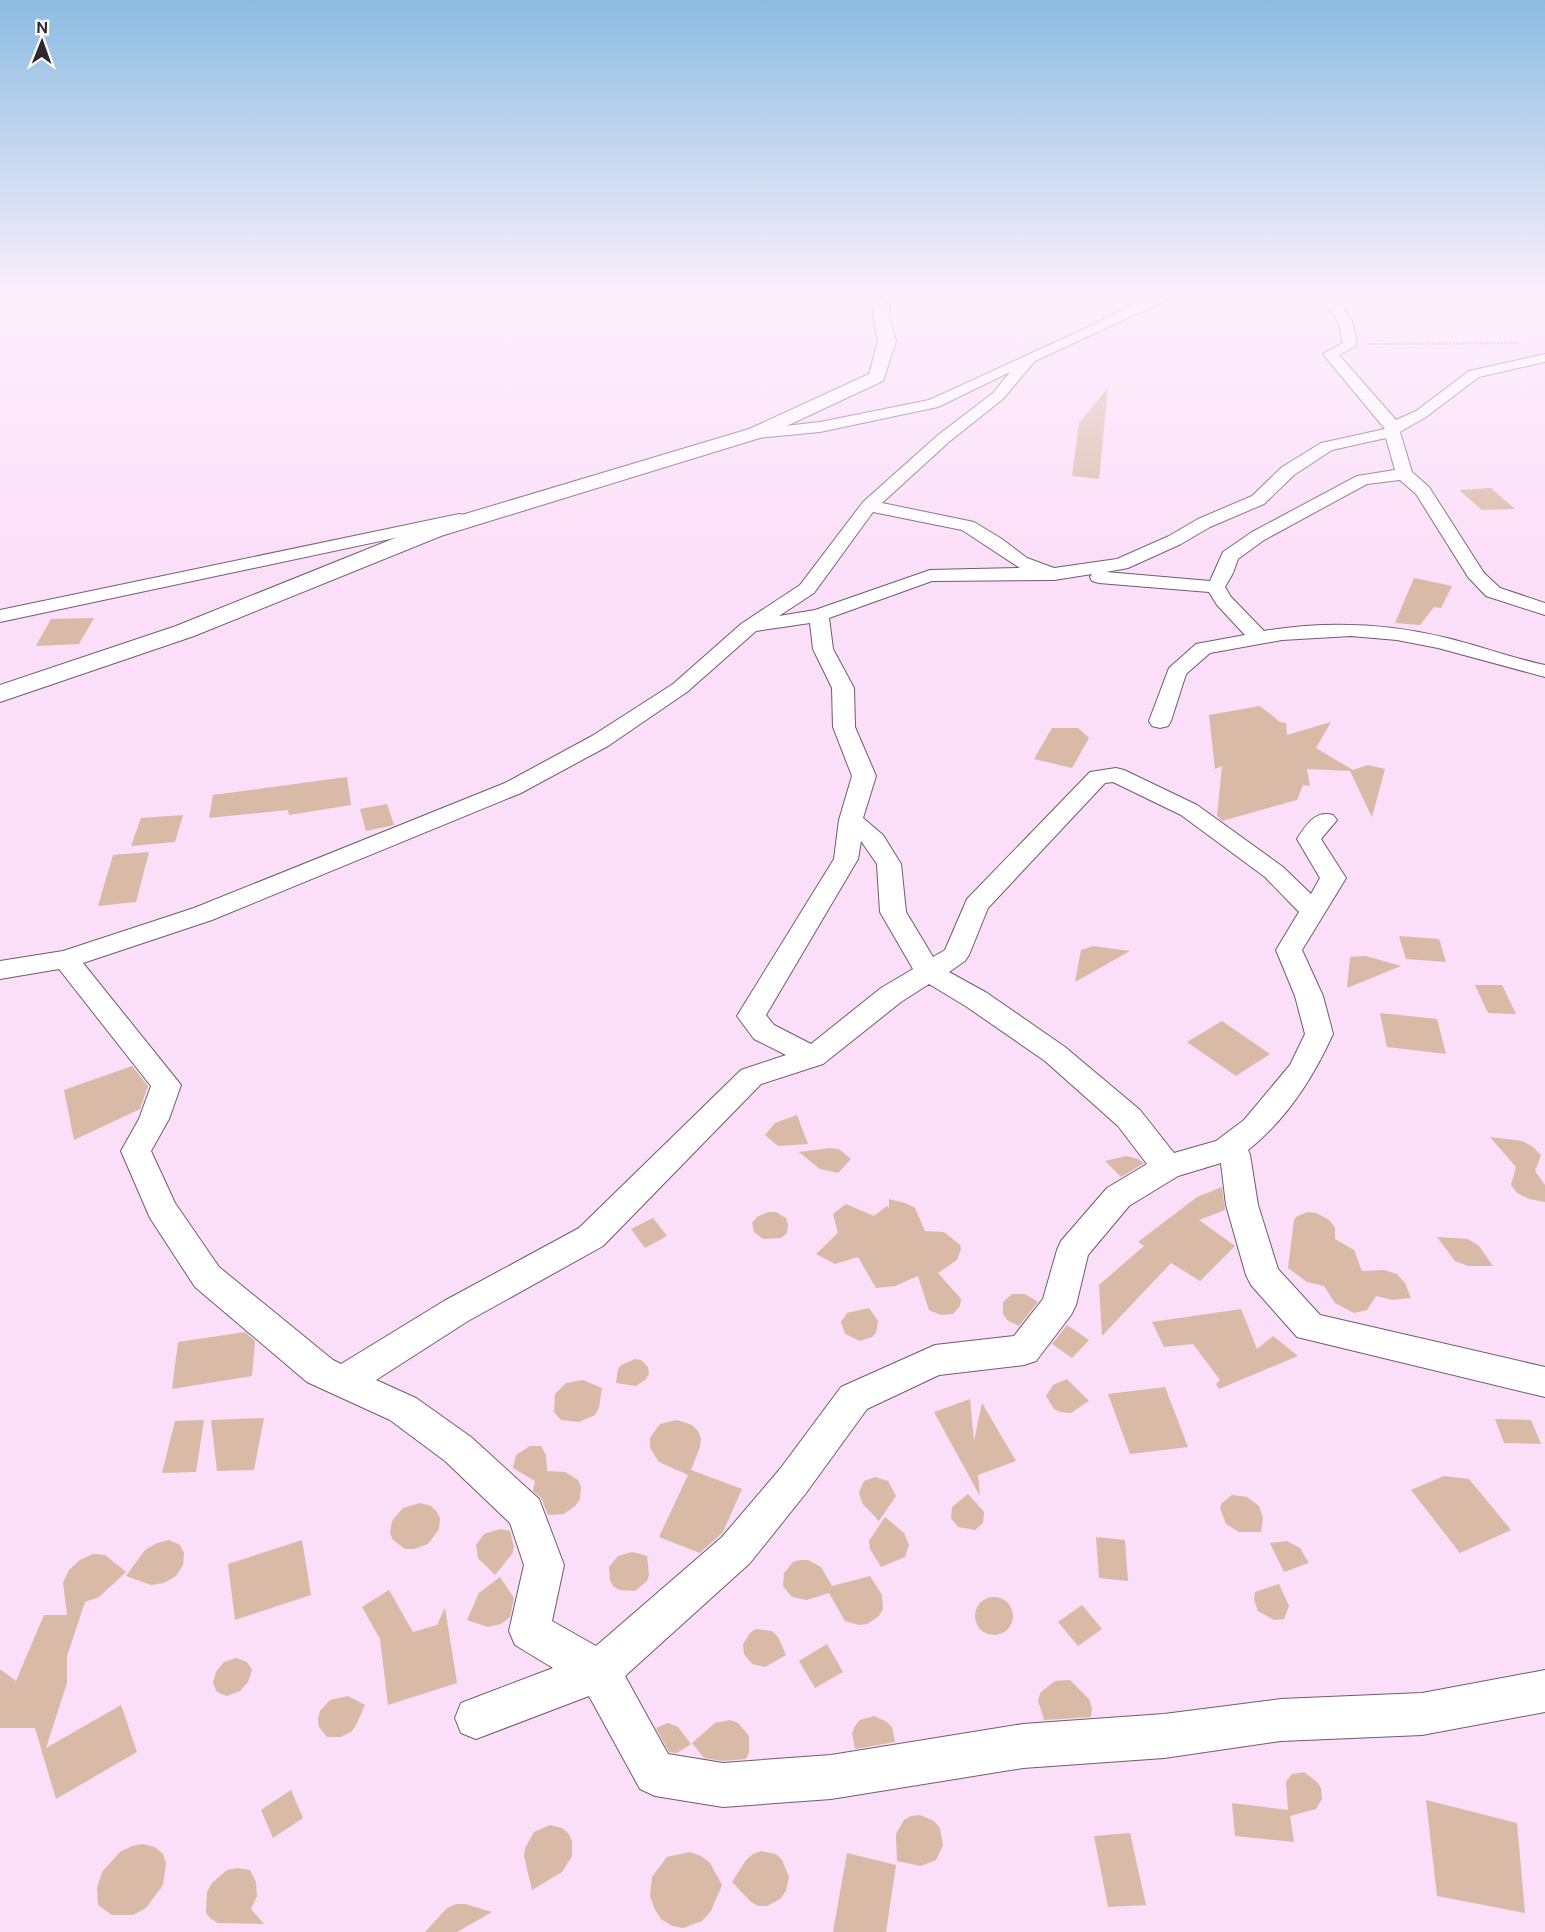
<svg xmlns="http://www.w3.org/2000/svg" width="1545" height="1932" viewBox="0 0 1545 1932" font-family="'DM Sans',sans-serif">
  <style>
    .building { fill: #d9baa6 }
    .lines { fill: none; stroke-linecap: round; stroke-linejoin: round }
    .street-casing { stroke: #735a70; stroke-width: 2 }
    .secondary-casing { stroke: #735a70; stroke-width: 2 }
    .path { stroke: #9a8698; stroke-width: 2; stroke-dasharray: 1.5 1.5; stroke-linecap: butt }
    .street { fill: #fff; fill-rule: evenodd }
    .secondary { fill: #fff; fill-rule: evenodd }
  </style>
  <rect width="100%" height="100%" fill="#fbdef8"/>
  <g class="building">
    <polygon points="1108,388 1099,479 1072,476 1079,423"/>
    <polygon points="1491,488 1515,509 1482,510 1459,490"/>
    <polygon points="1414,578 1452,586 1441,608 1434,607 1420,625 1395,623"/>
    <polygon points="94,618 79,644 36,646 51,619"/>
    <polygon points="1260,706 1280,722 1286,723 1287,735 1331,722 1316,748 1353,770 1368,765 1385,769 1372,817 1350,771 1307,769 1310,786 1303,785 1297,800 1222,821 1217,816 1222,766 1215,769 1209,715"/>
    <polygon points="1052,728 1078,728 1089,738 1072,768 1034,759"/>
    <polygon points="347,777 351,805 289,815 288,810 209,818 213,795"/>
    <polygon points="387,804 394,825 366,831 360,809"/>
    <polygon points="183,815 175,842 131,846 141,818"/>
    <polygon points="149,852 136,902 98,906 113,855"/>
    <polygon points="1399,936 1439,939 1446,962 1406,959"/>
    <polygon points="1093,946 1130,951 1075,982 1081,950"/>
    <polygon points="1366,956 1401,966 1347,988 1350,957"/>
    <polygon points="1475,985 1502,985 1516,1014 1488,1013"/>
    <polygon points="1380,1013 1437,1019 1446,1054 1387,1047"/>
    <polygon points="1222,1021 1270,1054 1236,1076 1187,1042"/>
    <polygon points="132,1066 148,1086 140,1109 74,1140 64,1090"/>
    <polygon points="797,1115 808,1144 778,1146 765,1135 775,1123"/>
    <polygon points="1490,1137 1522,1141 1533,1147 1541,1155 1535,1171 1545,1185 1545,1202 1529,1199 1517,1193 1511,1185 1516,1167"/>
    <polygon points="830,1148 839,1149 851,1159 838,1173 820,1169 799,1152"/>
    <polygon points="1126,1156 1138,1159 1144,1163 1121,1177 1105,1161"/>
    <polygon points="1222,1187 1225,1210 1199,1220 1235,1246 1200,1281 1171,1263 1102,1336 1099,1285 1144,1246 1138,1242 1197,1197"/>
    <polygon points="889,1199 905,1203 915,1208 925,1231 944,1232 960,1245 961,1249 957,1260 938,1273 961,1299 960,1306 953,1314 941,1315 929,1310 918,1276 895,1286 876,1288 858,1257 835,1264 816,1254 838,1233 833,1214 846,1204 874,1216 887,1206 889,1208"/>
    <polygon points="768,1212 776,1212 786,1218 788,1225 787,1233 781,1238 763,1239 754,1232 752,1223 757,1217"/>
    <polygon points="1308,1212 1316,1213 1329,1220 1335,1228 1335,1239 1354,1250 1362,1271 1384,1270 1397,1274 1405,1283 1411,1298 1392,1300 1376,1296 1367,1310 1354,1313 1335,1303 1324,1286 1307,1282 1288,1268 1294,1220 1297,1216"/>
    <polygon points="653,1218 667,1236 645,1248 631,1229"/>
    <polygon points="1437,1237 1468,1239 1479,1246 1493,1266 1468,1266 1455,1261"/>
    <polygon points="1012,1294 1025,1294 1038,1302 1019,1326 1007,1320 1003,1314 1003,1302"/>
    <polygon points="869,1308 878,1321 876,1333 872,1337 860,1341 845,1334 841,1322 847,1313"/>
    <polygon points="1241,1309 1257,1349 1273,1336 1298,1356 1219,1389 1216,1384 1220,1380 1193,1344 1164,1347 1152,1322"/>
    <polygon points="1067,1325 1089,1340 1072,1358 1052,1344"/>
    <polygon points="245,1332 255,1341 252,1376 172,1389 178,1342"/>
    <polygon points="635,1359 641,1360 648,1367 649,1374 645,1380 636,1386 616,1383 618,1369 621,1365"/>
    <polygon points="1067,1379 1089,1401 1071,1413 1060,1412 1054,1409 1046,1396 1053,1385"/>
    <polygon points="583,1380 602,1388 599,1408 595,1415 579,1422 561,1420 554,1412 555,1394 566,1383"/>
    <polygon points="1165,1387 1188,1447 1130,1454 1108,1394"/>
    <polygon points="970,1399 974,1441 982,1403 1016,1461 978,1475 980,1496 934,1412"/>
    <polygon points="264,1418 254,1470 217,1471 211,1420"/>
    <polygon points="1495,1419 1531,1420 1541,1444 1504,1443"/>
    <polygon points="204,1420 196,1472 162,1473 175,1421"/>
    <polygon points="677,1420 692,1425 698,1431 701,1438 700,1447 691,1470 742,1489 723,1532 700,1553 659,1537 688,1475 659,1462 650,1448 650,1438 660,1424"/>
    <polygon points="530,1446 541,1446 546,1455 547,1471 565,1472 578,1480 581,1487 580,1499 575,1506 564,1514 548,1515 541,1498 533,1491 535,1481 513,1468 516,1455"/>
    <polygon points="1444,1476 1469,1479 1511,1530 1460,1553 1411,1490"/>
    <polygon points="875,1477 888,1481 896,1496 879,1521 862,1503 859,1492 864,1481"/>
    <polygon points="968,1494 984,1512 983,1523 975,1530 958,1527 951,1518 952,1507"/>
    <polygon points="1232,1495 1247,1497 1259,1506 1263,1518 1261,1532 1239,1532 1226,1524 1220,1508 1222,1503"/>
    <polygon points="420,1503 431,1506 436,1511 440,1518 439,1529 428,1544 414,1549 405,1549 393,1540 390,1533 392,1521 403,1508"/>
    <polygon points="885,1517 904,1533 909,1545 905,1557 881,1567 870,1549 869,1541"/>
    <polygon points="500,1529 510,1531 514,1547 512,1554 495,1575 478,1558 476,1545 484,1534"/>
    <polygon points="1096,1537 1125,1540 1128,1581 1099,1578"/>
    <polygon points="169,1540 180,1545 184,1553 183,1565 176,1576 164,1583 151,1585 126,1576 145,1550 157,1543"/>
    <polygon points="302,1540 311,1595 235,1620 228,1564"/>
    <polygon points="1287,1541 1300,1548 1309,1563 1284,1572 1270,1543"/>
    <polygon points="632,1552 647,1556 649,1575 647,1581 635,1591 619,1590 613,1586 610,1580 609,1567 618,1556"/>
    <polygon points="93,1554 105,1555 126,1572 99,1597 85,1602 67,1656 67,1683 46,1748 121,1705 137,1752 56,1799 35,1728 0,1728 0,1669 16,1681 44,1615 67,1615 63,1583 69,1570 80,1560"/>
    <polygon points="800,1560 808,1560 821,1567 832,1586 870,1576 882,1595 883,1609 879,1616 867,1624 859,1625 845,1621 829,1593 807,1600 792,1597 783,1586 784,1573 793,1562"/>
    <polygon points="500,1577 514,1598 510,1617 501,1624 488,1627 467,1620 479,1593"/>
    <polygon points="1279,1584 1289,1606 1284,1619 1274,1620 1258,1611 1254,1600 1255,1592"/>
    <polygon points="389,1590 413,1632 437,1625 445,1608 457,1683 388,1705 380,1639 362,1607"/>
    <circle cx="994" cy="1616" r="19"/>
    <polygon points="1082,1605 1102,1629 1078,1646 1058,1622"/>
    <polygon points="756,1629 772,1631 778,1637 786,1655 765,1667 752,1664 744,1654 743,1644 750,1633"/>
    <polygon points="827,1644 843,1672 815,1688 799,1661"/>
    <polygon points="236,1658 247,1662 252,1670 248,1682 240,1691 227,1696 217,1692 213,1683 216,1672 224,1662"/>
    <polygon points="1070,1680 1089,1699 1092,1708 1091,1717 1044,1720 1038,1700 1041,1692 1055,1681"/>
    <polygon points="348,1696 365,1705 356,1725 352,1731 341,1737 327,1737 319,1727 318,1719 320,1711 330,1700"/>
    <polygon points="874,1716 887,1722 892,1727 895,1742 855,1749 852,1733 855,1726 860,1720"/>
    <polygon points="730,1720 738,1723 749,1736 749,1753 746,1759 723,1761 704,1758 692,1743 715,1723"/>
    <polygon points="668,1723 678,1727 691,1744 677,1753 669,1752 656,1728"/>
    <polygon points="1304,1772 1317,1782 1321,1788 1322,1799 1316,1809 1290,1816 1294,1842 1235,1836 1232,1803 1288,1810 1286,1782 1292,1774"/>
    <polygon points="291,1790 303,1818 273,1838 261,1810"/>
    <polygon points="1426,1800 1517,1823 1525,1913 1437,1896"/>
    <polygon points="920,1815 934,1821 940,1828 943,1845 936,1860 921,1866 897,1861 896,1834 904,1820 911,1816"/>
    <polygon points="550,1825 562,1828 568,1833 572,1841 572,1856 562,1872 532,1890 524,1856 525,1848 534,1832"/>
    <polygon points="1130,1833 1146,1905 1108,1907 1094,1836"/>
    <polygon points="143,1844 155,1847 163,1854 166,1864 163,1885 146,1908 133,1915 112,1915 98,1905 97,1888 102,1872 120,1852 132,1846"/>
    <polygon points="761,1851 776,1854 782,1860 789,1877 786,1891 780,1899 767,1906 758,1906 751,1902 732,1882 746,1860 753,1854"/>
    <polygon points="690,1852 701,1856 710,1863 722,1885 711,1911 702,1921 683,1928 672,1926 661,1919 654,1908 650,1896 652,1877 667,1857"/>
    <polygon points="847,1853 896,1865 886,1932 833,1932"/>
    <polygon points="237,1868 250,1870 256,1882 257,1896 251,1909 264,1924 218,1923 211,1919 206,1913 207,1892 212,1883 227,1870"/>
    <polygon points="456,1904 465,1904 492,1912 457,1932 425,1932 447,1908"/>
  </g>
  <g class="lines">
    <g class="street-casing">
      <g id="street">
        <path d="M1152,298H1171L1035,361L1003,399L950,441L882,503L974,522L1002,539L1027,558L1054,568L1117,559L1169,536L1198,519L1252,496L1282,467L1321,443L1385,429L1323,354L1343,343L1338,321L1323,298H1336L1352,321L1357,345L1339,355L1396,420L1416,411L1469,371L1545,354V362L1479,377L1426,417L1400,432L1412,472L1429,487L1484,573L1500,588L1545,603V615L1486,596L1468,577L1416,494L1400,480L1367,484L1264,540L1238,559L1233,573L1225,587L1231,597L1264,631C1325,621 1386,623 1447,638C1480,646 1512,658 1545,665V677L1438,648L1397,640L1351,636L1282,640L1210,653L1186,674L1171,721L1168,726L1160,728L1152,726L1149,721L1169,668L1196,644L1245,635L1217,605L1209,592L1099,583L1092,581L1090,577L1092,574L1054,580L932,581L829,618L833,649L854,688L855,727L876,776L863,818L883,835L901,864L906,912L933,957L945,950L967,899L1090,772L1116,768L1124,770L1197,805L1283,867L1311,894L1320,878L1297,839C1306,825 1315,810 1333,815L1337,820L1321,839L1346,878L1302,950L1323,996L1333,1034C1313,1078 1286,1120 1248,1150L1250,1155L1258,1205L1278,1269L1320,1315L1545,1367V1397L1297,1337L1251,1285L1246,1275L1226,1205L1221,1163L1178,1176L1129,1206L1088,1255L1076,1305L1071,1315L1036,1361L1024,1365L939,1375L867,1409L806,1493L750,1563L625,1676L668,1754L723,1763L831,1755L1023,1724L1164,1714L1281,1699L1422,1693L1545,1670V1712L1422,1735L1281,1741L1164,1758L1023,1768L831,1799L723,1807L655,1796L640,1789L589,1696L476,1739L461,1733L455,1718L461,1703L553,1668L515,1645L509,1631L524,1565L510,1523L445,1461L390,1420L307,1382L195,1287L150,1218L121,1151L139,1119L151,1086L59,969L0,979V961L63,951L194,908L505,783L592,736L673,684L741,624L800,585L863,502L938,435L993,393L1010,372L938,407L820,432L756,438L750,436L748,433L750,430L820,422L929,400L1095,324L1135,303ZM1386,438L1395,470L1357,476L1252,532L1223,552L1210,581L1106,572L1128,568L1181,544L1210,527L1264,504L1294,475L1332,450ZM873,512L962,530L1020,568L930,570L815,610L779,616L814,593ZM810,623L813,649L832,688L833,727L852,776L839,820L834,859L737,1016L754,1039L786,1055L741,1070L579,1228L444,1301L341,1364L333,1360L219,1267L175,1203L151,1151L169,1119L181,1085L83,963L212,920L521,793L608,746L687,692L756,631ZM1113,782L1181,815L1265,877L1299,912L1276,950L1295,996L1305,1034L1290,1065L1244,1120L1216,1141L1174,1153L1140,1110L1065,1047L987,993L949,972L965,961L969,955L988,908L1105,783ZM861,841L877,864L880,912L913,969L881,988L811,1044L774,1025L766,1015L858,859ZM929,984L967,1007L1045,1061L1118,1126L1147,1164L1107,1188L1061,1241L1057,1250L1043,1299L1014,1336L935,1345L841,1387L780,1469L722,1537L596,1646L552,1621L564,1565L539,1499L471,1437L416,1398L376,1380L468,1321L603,1246L761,1084L823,1064L901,1002Z"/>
        <polygon points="459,514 465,515 468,519 465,523 0,622 0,610"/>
      </g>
    </g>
    <g class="secondary-casing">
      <polygon id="secondary" points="866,298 882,298 890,307 889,317 896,341 883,381 763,437 441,536 194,636 0,702 0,685 176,626 425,526 749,429 869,374 878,341 873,317 874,308"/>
    </g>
    <polyline class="path" points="1369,344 1518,343"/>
    <use href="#street" class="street"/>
    <use href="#secondary" class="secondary"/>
  </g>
  <linearGradient id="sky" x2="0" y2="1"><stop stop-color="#8cbce1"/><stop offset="0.52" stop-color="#fdf0fc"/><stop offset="1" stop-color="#fdf0fc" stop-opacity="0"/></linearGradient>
  <rect width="1545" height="568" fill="url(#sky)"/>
  <g transform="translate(42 42) rotate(1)" stroke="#ffffff" stroke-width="4.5" paint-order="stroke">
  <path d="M0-4.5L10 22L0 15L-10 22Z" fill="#322731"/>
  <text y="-9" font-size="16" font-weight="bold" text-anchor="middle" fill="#322731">N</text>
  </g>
</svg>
